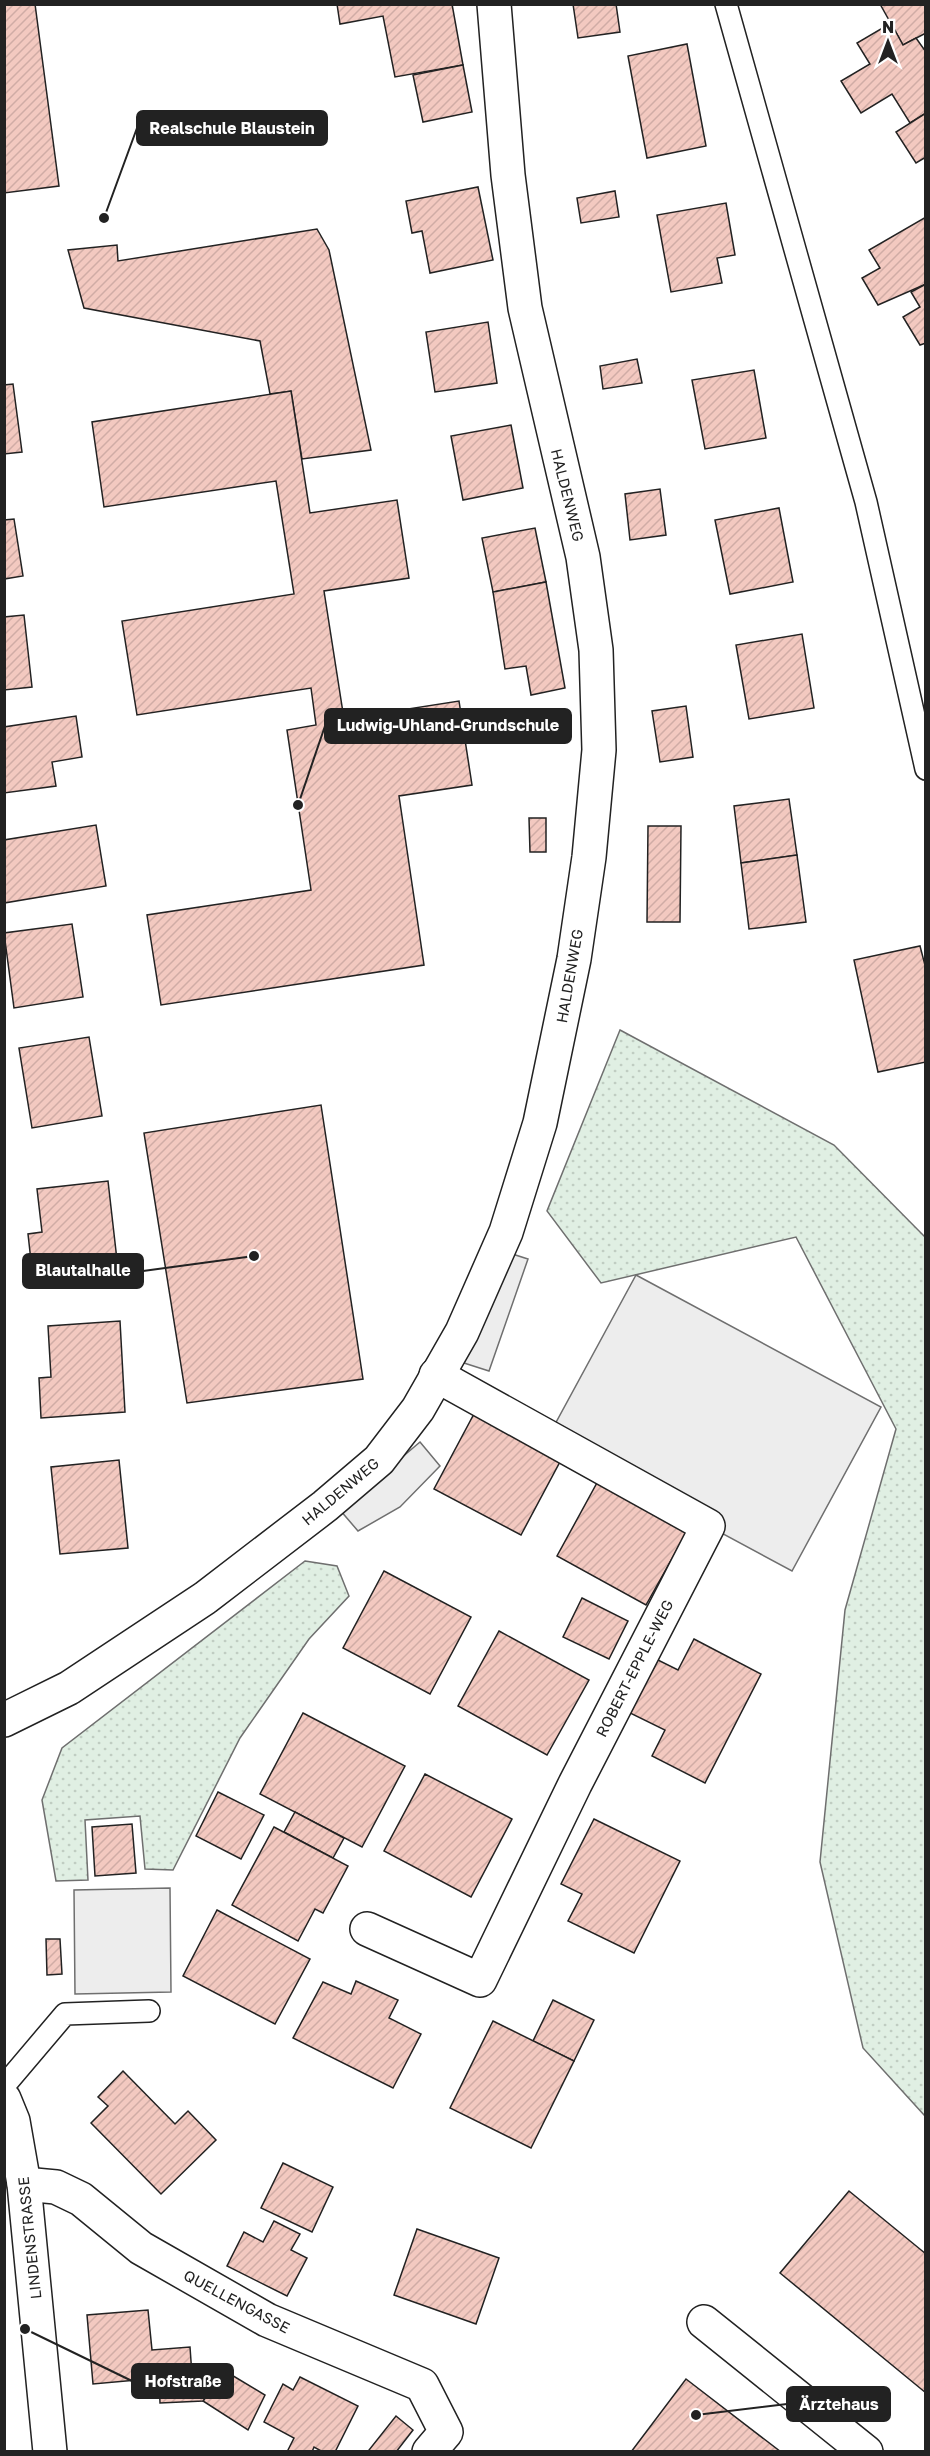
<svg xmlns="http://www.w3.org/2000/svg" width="930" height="2456" viewBox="0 0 930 2456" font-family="'Golos Text',sans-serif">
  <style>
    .grass { fill: url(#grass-dots); stroke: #6f6f6f; stroke-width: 1.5 }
    .parking { fill: #ededed; stroke: #6f6f6f; stroke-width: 1.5 }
    .building { fill: url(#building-hatch); stroke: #222; stroke-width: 1.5 }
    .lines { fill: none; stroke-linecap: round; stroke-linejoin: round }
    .lane-casing { stroke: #222; stroke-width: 24 }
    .street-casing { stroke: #222; stroke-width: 36 }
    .secondary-casing { stroke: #222; stroke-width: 36 }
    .lane { stroke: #fff; stroke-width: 21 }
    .street { stroke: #fff; stroke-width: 33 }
    .secondary { stroke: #fff; stroke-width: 33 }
    .labels { text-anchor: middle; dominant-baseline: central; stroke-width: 4.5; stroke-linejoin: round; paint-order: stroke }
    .street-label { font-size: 15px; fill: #222; stroke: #fff }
    .leader { fill: none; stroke: #222; stroke-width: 2 }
    .callout-dot { fill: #222; stroke: #fff; stroke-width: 2 }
    .callout { fill: #222; stroke: #222; stroke-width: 2 }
    .callout-label { font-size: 16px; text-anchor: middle; font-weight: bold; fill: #fff }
  </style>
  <defs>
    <pattern id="grass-dots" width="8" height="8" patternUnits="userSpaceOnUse" patternTransform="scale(1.5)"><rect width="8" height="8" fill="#e0efe3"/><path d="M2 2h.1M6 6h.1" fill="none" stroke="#c0cdc2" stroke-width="1.8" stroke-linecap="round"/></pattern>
    <pattern id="building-hatch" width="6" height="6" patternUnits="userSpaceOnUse" patternTransform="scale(1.5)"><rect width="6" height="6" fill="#f3c9c0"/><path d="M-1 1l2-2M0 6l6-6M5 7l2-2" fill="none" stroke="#d0aca5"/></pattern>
  </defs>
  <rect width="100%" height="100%" fill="#fff"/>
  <g class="grass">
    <polygon points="620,1030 834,1145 925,1237 925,2116 863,2048 820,1862 845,1610 896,1429 796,1237 601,1283 547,1211"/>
    <polygon points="305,1561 337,1566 349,1596 309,1639 240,1738 173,1870 145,1869 140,1816 85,1820 88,1880 56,1881 42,1800 62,1748"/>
  </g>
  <g class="parking">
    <polygon points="506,1252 528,1259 489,1371 464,1363"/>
    <polygon points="636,1275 881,1407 792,1571 547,1439"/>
    <polygon points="420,1442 440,1466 400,1507 358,1531 340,1510"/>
    <polygon points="170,1888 171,1992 75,1994 74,1890"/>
  </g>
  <g class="building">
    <polygon points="4,4 35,4 59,186 4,193"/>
    <polygon points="337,4 452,4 463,65 395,77 383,16 340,24"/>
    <polygon points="573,4 616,4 620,32 578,38"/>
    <polygon points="880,4 926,4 926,33 903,45"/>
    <polygon points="891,23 903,45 916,38 926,52 926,113 910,123 892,94 861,113 841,81 870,64 857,43"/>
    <polygon points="687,44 706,146 647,158 628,56"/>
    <polygon points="463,65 472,112 423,122 413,75"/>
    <polygon points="926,113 926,157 916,163 896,132"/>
    <polygon points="478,187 493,260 430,273 422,231 412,233 406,201"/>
    <polygon points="615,191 619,217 581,223 577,198"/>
    <polygon points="726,203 735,255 717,258 722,283 671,292 657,215"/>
    <polygon points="926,217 926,284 878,305 862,278 880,268 869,250"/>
    <polygon points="317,229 329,250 371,450 302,459 291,391 270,394 260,341 84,308 68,250 117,245 118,261"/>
    <polygon points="926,284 926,343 920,345 903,317 920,307 911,292"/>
    <polygon points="488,322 497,383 435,392 426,332"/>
    <polygon points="637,359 642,383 603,389 600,366"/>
    <polygon points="754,370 766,438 705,449 692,380"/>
    <polygon points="13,384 22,452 4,454 4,385"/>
    <polygon points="291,391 310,513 397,500 409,578 324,591 344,719 459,701 472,785 399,796 424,965 161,1005 147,915 311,890 287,730 316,725 311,688 137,715 122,621 294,594 276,481 104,507 92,422"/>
    <polygon points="511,425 523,488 463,500 451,436"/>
    <polygon points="660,489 666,535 630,540 625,494"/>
    <polygon points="779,508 793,582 730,594 715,520"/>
    <polygon points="14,519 23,576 4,579 4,520"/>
    <polygon points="535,528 546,582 493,592 482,538"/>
    <polygon points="546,582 565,688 531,695 526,666 505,669 493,592"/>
    <polygon points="24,615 32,687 4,690 4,617"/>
    <polygon points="802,634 814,708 749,719 736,645"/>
    <polygon points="686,706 693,757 660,762 652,711"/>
    <polygon points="76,716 82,757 52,762 56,786 4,793 4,727"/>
    <polygon points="789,799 797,855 741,863 734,806"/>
    <polygon points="529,818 546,818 546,852 530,852"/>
    <polygon points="96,825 106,886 4,903 4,840"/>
    <polygon points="648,826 681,826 680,922 647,922"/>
    <polygon points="797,855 806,922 749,929 741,863"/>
    <polygon points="72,924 83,997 14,1008 4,933"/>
    <polygon points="920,946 926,969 926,1062 878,1072 854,960"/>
    <polygon points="89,1037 102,1116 32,1128 19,1048"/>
    <polygon points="321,1105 363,1379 187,1403 144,1133"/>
    <polygon points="108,1181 117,1260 32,1270 28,1234 42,1232 37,1189"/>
    <polygon points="120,1321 125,1412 41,1418 39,1378 51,1377 48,1326"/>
    <polygon points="475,1412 562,1458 521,1535 434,1489"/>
    <polygon points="119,1460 128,1548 60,1554 51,1467"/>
    <polygon points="598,1481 688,1530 646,1605 557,1556"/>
    <polygon points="384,1571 471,1617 430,1694 343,1648"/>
    <polygon points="582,1598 628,1621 609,1659 563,1637"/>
    <polygon points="499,1631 589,1680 547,1755 458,1706"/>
    <polygon points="694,1639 761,1674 705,1783 652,1756 665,1730 628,1712 656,1659 678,1670"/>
    <polygon points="303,1713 405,1766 362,1847 260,1794"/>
    <polygon points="425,1774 512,1819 471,1897 384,1851"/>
    <polygon points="218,1792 264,1815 241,1859 196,1836"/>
    <polygon points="295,1812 344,1838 333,1858 284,1832"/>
    <polygon points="594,1819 680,1861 634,1953 568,1921 582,1894 561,1884"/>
    <polygon points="132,1824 136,1873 95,1876 92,1827"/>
    <polygon points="274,1827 348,1866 323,1913 315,1909 298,1941 232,1905"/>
    <polygon points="217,1910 310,1959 275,2024 183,1976"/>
    <polygon points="46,1939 60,1939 62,1974 47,1975"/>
    <polygon points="356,1981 398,2000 389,2018 421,2034 393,2088 293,2038 323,1982 351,1994"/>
    <polygon points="553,2000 594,2020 574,2061 533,2041"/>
    <polygon points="493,2021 574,2061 531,2148 450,2108"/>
    <polygon points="123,2071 175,2124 188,2111 216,2140 161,2194 91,2123 108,2106 98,2097"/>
    <polygon points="283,2163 333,2187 312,2232 261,2208"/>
    <polygon points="849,2191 926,2254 926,2393 780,2273"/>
    <polygon points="274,2221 300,2234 291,2250 307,2258 287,2296 227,2266 244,2232 263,2242"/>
    <polygon points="417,2229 499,2258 476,2324 394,2295"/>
    <polygon points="148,2310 152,2350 190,2347 192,2375 93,2384 87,2315"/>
    <polygon points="225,2371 265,2395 248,2430 203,2401"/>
    <polygon points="225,2371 203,2401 160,2403 159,2379"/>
    <polygon points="300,2377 358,2406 335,2452 323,2452 314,2447 312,2452 287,2452 294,2438 264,2422 283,2384 293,2390"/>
    <polygon points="686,2379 781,2452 631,2452"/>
    <polygon points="396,2416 413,2430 396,2452 372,2452 369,2450"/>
  </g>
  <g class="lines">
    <g class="lane-casing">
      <g id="lane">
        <polyline points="726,4 866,502 926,769"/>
        <polyline points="4,2086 65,2014 149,2011"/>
      </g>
    </g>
    <g class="street-casing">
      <g id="street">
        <polyline points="4,1720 69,1688 205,1598 325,1506 379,1460 418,1409 462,1332 506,1232 540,1123 574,959 589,857 599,750 596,650 583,557 525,308 508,175 494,4"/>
        <polyline points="367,1929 480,1980 575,1784 708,1526 436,1375"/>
        <polyline points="24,2184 56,2187 81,2199 141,2248 267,2320 422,2385 446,2432 429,2452"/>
        <polyline points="704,2322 866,2452"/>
      </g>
    </g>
    <g class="secondary-casing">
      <polyline id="secondary" points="4,2099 13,2121 24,2184 50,2452"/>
    </g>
    <use href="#lane" class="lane"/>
    <use href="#street" class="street"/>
    <use href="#secondary" class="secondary"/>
  </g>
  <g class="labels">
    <g class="street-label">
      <text transform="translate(568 495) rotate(76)">HALDENWEG</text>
      <text transform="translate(569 976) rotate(-80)">HALDENWEG</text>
      <text transform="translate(340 1491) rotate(-40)">HALDENWEG</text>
      <text transform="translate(634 1668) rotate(-63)">ROBERT-EPPLE-WEG</text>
      <text transform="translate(29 2238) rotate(-96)">LINDENSTRASSE</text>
      <text transform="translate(237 2301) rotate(28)">QUELLENGASSE</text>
    </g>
  </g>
  <path class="leader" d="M104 218L137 128M298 805L325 726M254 1256L143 1271M25 2329L132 2381M696 2415L787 2404"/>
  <g class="callout-dot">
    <circle cx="104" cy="218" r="6"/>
    <circle cx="298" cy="805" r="6"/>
    <circle cx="254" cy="1256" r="6"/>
    <circle cx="25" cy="2329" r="6"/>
    <circle cx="696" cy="2415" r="6"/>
  </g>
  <g class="callout">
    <rect x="137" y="111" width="190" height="34" rx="6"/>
    <rect x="325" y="709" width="246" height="34" rx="6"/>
    <rect x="23" y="1254" width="120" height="34" rx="6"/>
    <rect x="132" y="2364" width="101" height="34" rx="6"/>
    <rect x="787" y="2387" width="103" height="34" rx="6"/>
  </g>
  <g class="callout-label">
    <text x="232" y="134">Realschule Blaustein</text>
    <text x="448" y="731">Ludwig-Uhland-Grundschule</text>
    <text x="83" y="1276">Blautalhalle</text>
    <text x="183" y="2387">Hofstraße</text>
    <text x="839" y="2410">Ärztehaus</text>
  </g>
  <rect width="930" height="2456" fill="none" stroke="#222222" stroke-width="12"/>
  <g transform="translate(888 42)" stroke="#ffffff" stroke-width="4.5" paint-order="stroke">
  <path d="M0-4.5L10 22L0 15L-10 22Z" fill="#222222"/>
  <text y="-9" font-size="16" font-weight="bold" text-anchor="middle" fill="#222222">N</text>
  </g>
</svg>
